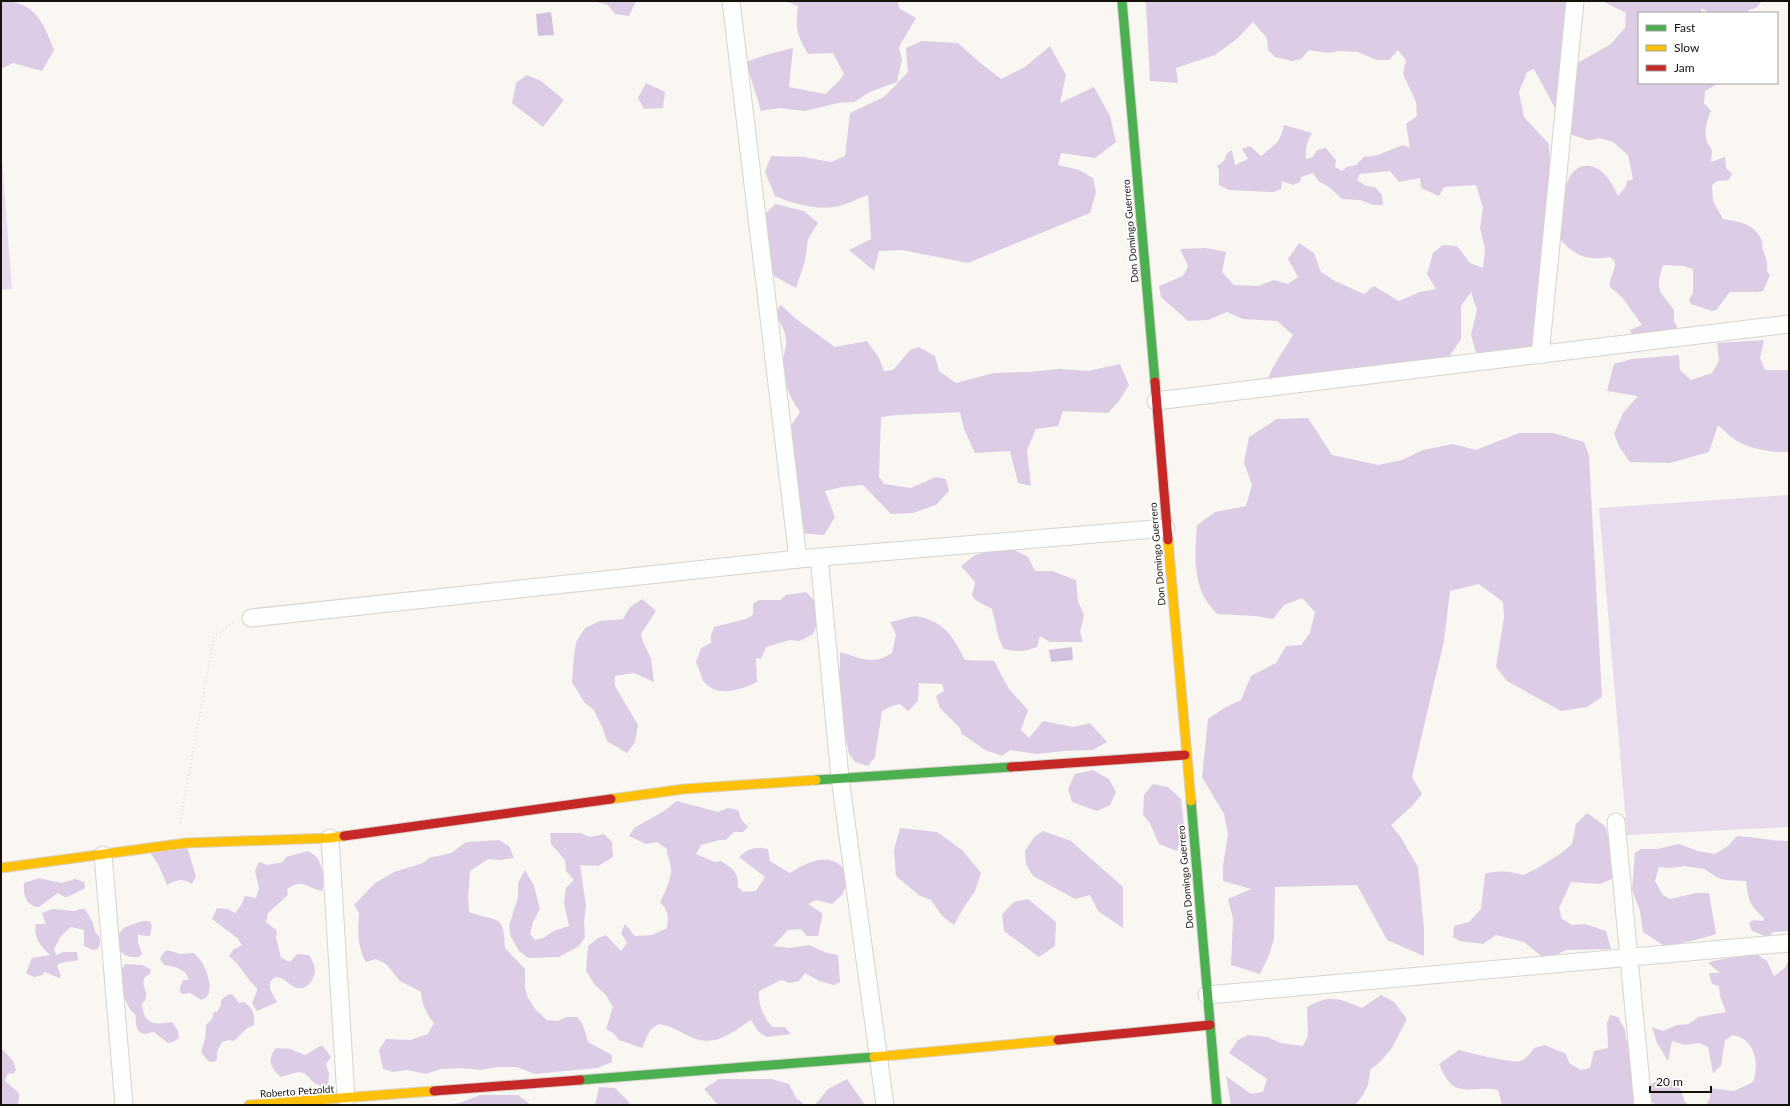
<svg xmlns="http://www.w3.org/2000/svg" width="1790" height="1106" viewBox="0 0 1790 1106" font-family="Lato,sans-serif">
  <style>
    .green { fill: #e8dbee }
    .forest { fill: #dccce5 }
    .water { fill: #d3c0df }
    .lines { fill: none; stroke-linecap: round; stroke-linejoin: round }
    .street-casing { stroke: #d7d3ce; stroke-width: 19 }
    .fast-casing { stroke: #d7d3ce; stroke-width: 11 }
    .slow-casing { stroke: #d7d3ce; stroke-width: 11 }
    .jam-casing { stroke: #d7d3ce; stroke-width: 11 }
    .path { stroke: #e3e3e1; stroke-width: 2.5; stroke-dasharray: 1 3; stroke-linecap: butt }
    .street { stroke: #fefefd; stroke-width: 17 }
    .fast { stroke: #4caf50; stroke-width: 9 }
    .slow { stroke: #ffc107; stroke-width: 9 }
    .jam { stroke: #c62828; stroke-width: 9 }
    .labels { text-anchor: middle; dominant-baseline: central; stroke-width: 3.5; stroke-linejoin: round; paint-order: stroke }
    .street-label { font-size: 10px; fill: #15100a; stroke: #fff }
  </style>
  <rect width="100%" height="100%" fill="#faf7f3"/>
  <g class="green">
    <polygon points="1,145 12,289 1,290"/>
    <polygon points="1789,495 1789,827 1627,835 1599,508"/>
  </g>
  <g class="forest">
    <path d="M1,1C35,1 43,22 54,50L42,71L13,63L1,69Z"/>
    <polygon points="593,1 636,1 629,16 615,14 608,5"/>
    <path d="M784,1H898L899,8L916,18L899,47L902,60L897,82L870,92L854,102L838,103L805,111L780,108L761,111L746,62L769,54L793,48L789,87L825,94L838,82L844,74L833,53L808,54C797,35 795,29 798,6Z"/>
    <path d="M1144,1H1570L1561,84L1556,110L1534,69L1527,72L1519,92L1524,117L1549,144L1551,180L1537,350L1477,356L1471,335L1477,310L1471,292L1461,306V339L1449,357L1437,360L1266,383L1273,367L1293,335L1277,321L1243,319L1227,312L1208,320L1188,321L1161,297L1159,286L1183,276L1188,266L1180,249L1206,248L1226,252L1222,272L1234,285L1258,286L1274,280L1288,284L1298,277L1288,259L1299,243L1314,253L1321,272L1335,281L1364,294L1374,286L1399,301L1420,292L1436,289L1427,274L1433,253L1443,245L1457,246L1470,263L1483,268L1485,249L1480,228L1483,208L1476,185L1444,187L1439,196L1421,188L1420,178L1399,182L1390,171L1360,174L1357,180L1366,186L1375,187L1382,195L1383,205H1373L1360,200L1342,199L1329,187L1318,181L1313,173L1301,177L1300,182L1293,185L1282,181L1281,189L1273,192L1229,190L1219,185V170L1217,166L1224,161L1227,153L1232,150L1235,165L1248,159L1242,149L1250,146L1261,156C1276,143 1279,145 1284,125L1312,133C1307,142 1305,148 1306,159L1313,157L1317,150L1326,148L1336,160L1335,167L1342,171L1347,167L1356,165L1364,157L1378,155L1403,145L1410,148L1406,124L1417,116L1416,102L1403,74L1406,60L1398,50L1389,60H1377L1358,52L1340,51L1328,53L1309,50L1301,59L1292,61L1275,57L1268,50L1267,38L1253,22L1238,38L1215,55L1176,68L1178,83L1150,81L1146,4Z"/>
    <path d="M1602,1H1762L1756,8L1748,10L1747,13H1710L1701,8L1702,13H1639V83H1719L1705,91L1704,103L1711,111C1705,124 1702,138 1712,150L1711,162L1725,157L1726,168L1732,174L1729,180L1717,181L1712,185L1713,201L1723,219C1739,222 1755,223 1762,241C1763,244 1762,247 1763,250C1766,259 1768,261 1767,271L1770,275L1763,291L1756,292H1730L1716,310L1712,311L1691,304L1689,300L1693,293V269L1683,266L1663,265C1655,291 1659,290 1674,310V321L1678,329L1672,332L1633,337L1630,330L1642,325L1622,297L1610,287C1609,278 1615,272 1615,262L1610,257C1587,261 1575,256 1560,239C1561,220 1560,162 1589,166C1604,168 1612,183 1618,196L1626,186L1627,181L1633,179L1628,155L1613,142L1599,138L1592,140H1587L1570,134L1574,65L1611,44L1625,28L1626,13Z"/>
    <path d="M922,41L958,43L978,61L1001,79L1025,67L1050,46L1066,75L1060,103L1094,87L1110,116L1116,142L1095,158L1061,153L1058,165L1079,170L1093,178L1096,192L1090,213L968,263L902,250L879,251L874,271L849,250L871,239L868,195C858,198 849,204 839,206C817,211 795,204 775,196L765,172L771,156L803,157L831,162L845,156L850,113L884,97L908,72L906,48Z"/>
    <polygon points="527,75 541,81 564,100 543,127 512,103 516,83"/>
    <polygon points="646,83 665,92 663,108 644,109 638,98"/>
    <path d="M775,204L804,211L818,223L808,239L805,261L796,288L774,276C769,255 769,235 765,214Z"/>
    <path d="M781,305L796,319L835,347L867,341L879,358L884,371L893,370L910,350L919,347L935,356L939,371L956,383L994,373L1028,372L1060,369L1088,371L1120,364L1129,385L1119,401L1108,413L1063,411L1058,426L1036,429L1027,450L1031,486L1018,483L1010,451L975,453L964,429L960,412C933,414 907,413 881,417L879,477L884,484L911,488L936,477L946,479L949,491L936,505L913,513L891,514L863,485L842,487L825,491L835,517L824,535L799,533L787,432L800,412C788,395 783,381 783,360C783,355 786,350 786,344C787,332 780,322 774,313Z"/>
    <path d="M1764,340L1760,358L1765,370H1789V452C1773,453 1751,449 1737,441C1730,437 1724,430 1718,425L1709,452L1670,463L1630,462L1620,448L1614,434L1623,413L1638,396L1607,391L1614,364L1632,359L1679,355L1680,370L1691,380L1712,373L1719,361L1717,343Z"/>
    <path d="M1308,418L1332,455L1378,465L1402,460L1423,450L1453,444L1476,450L1519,433H1553L1584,442L1589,456L1602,697L1587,707L1561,711L1507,681L1496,667L1504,617L1503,602L1479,584L1450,591L1444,641L1412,777L1422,794L1412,806L1391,825L1400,836L1418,867L1424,929V956L1387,940L1357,885L1275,887L1274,939L1269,955L1260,974L1231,965L1233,919L1228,899L1251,889L1223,881V866L1228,834L1224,814L1202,777L1208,719L1226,707L1241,700L1251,676L1276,663L1286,646L1301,645L1310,633L1315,612L1302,598L1284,605L1273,619L1256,616L1217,614C1213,609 1207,603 1204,597C1193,574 1195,550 1197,525L1215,512L1246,506L1252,485L1244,463L1249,437L1277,419Z"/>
    <path d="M1009,547L1028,557L1035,571H1052L1076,580L1078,601L1084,615L1080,632L1083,642H1050L1040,636L1037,647C1023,652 1018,652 1004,649L999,639L992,609L975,600L972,595L975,582L961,566L975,555Z"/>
    <path d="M806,592L816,602V627L813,634L800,641L790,640L766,647L761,659L756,658L757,682C743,689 718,698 705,683C701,678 699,668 696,662L701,648L711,643V635L714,627L746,619L753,615V604L759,600H780L786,595Z"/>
    <polygon points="642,599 656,611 641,634 643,642 651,658 654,682 634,673 615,676 615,686 638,725 635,742 627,753 607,741 603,729 594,710 584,702 572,682 574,656 576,642 585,628 600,621 623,619 630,607"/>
    <path d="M915,616C944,621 952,635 965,660L994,661L1009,689L1028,710L1021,730L1029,738L1043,721L1073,727L1090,723L1107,742L1093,750L1064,751L1037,754L1010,750L1002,756L985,750L962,734L959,727L940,708L936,696L944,691L942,684L919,683L918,701L908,711L900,704L892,706L882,711L875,757L868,766L855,762L849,754L840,708L836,674L840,668V652C861,658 871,666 892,653L896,634L890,622Z"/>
    <polygon points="1093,770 1109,779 1116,792 1110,805 1097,811 1072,802 1068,789 1075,774"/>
    <polygon points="1153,784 1168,787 1181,799 1184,826 1177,851 1159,844 1150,823 1143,815 1144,795"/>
    <path d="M677,801L718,812L728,808L738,810L741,819L748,827L743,832H734L726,840H719L701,845L696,854L715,862L721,861C733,869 738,871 738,887L743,892L756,891L765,877L739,857C747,849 757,846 768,849L770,861L790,873C805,863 828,851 843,868C845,871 847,876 849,880L842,895L832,904L816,900L808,904L822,913V918L818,936H807L801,929L788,930L773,946L790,948L809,945L827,953L838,955L840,982L834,985L819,981L805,973L799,981L790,983L781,980L759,991C758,1005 763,1015 772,1027H785L791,1034L767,1037L759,1032L751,1020C731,1033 715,1048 691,1037C680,1032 672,1026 659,1024L650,1030L642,1048L619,1040L613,1033L606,1029L613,1007L605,994L595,985L586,971L588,946L598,938L606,935L621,951L627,943L621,933L625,924L635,936L652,935L667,928C669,916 668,911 660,902C664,895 671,879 671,871C671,863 667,857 667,849L657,842L646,844L629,836L634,828L664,811Z"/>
    <path d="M1587,813L1605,826L1611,845L1614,878L1600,884L1571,882L1559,908L1562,919L1572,925L1585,924L1606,931L1611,949L1566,950L1546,960L1524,942L1496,935L1483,944L1460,941L1453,937L1454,926L1469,922L1481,909L1485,874C1496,870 1512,871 1523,875L1536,869L1560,854L1572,844L1576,824Z"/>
    <polygon points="900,828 937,832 962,850 981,873 975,891 964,907 954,925 942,916 931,900 920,896 896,876 894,850"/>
    <polygon points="1043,831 1071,841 1123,887 1123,928 1098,911 1090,895 1075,899 1033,876 1026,864 1025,851 1035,836"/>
    <polygon points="550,833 580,833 590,837 604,834 612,842 613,857 598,866 580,865 586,906 584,922 585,937 579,946 559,957 528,958 519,951 511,937 509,926 518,897 518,883 525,870 534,886 540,909 533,922 530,934 535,940 543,938 554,931 569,926 564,903 566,888 574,880 566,871 565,860 551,844"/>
    <path d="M1737,836C1755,837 1771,841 1789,841V931L1774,932L1767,937L1752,931L1749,923L1753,920L1763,921L1764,918C1748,904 1749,900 1746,881L1726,880L1718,878L1704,869L1685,866L1670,868L1659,867L1655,881L1663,895L1670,899L1696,893H1709L1716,934C1699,940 1683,942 1666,947L1643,932L1640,911L1632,890L1635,853L1641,849H1657L1679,844L1698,851L1715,854L1728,846Z"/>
    <path d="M499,840L509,846L514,858L500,860L488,859L470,871L468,898L469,912C497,923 504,912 505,948L525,969V988L528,998L536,1010L547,1020L558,1021L566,1017H577L583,1025L588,1042L612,1055V1062L597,1068L535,1074L517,1067H496L481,1070L459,1068L441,1069L426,1074L407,1070L393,1072L383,1069L379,1050L386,1039L410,1040L428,1034L434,1023C426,1013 422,1005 421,992L400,981L386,964L376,959L366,962C358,949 357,929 359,913L354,905L375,883L394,872L423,863L429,858L451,853L466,842Z"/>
    <path d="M186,843L196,876L192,884C182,877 176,880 167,885L159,866L148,849Z"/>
    <path d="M308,851C310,853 314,854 316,857C323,864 325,882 322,891C306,888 304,878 287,889L288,895L268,913L266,922L277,931L276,937L281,958L290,962L297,954L309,955C312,960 315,965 315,970C315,979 307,991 297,988C288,986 288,978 275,977L270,982V989L277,1002L257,1011L252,1003L257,991V988C246,979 240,964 229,956L233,950L242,945L237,938L212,919L217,908L228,909L235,913L240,907L245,896L256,898L259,888L255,871L259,862L268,865L283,862L286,857Z"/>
    <path d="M39,878L62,883L75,879L84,882L85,886L84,889C77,891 73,896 65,897L58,893L39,907C26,906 23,895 24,883Z"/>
    <polygon points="1028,899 1056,922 1055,946 1039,957 1004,931 1002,914 1014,902"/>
    <path d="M53,909L75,911L80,909H85L93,923L95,932C101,937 101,942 98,949L93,950L84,946V930L71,927L61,936L54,949L56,955L63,952H77L78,960L61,963L57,965L61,976L59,978L45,972L42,975L34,977L26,973L32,958L51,955C41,948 33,937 36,924H46L42,913Z"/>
    <path d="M143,921H149L152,925L150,936L138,935V943L142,954L139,957C129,958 124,956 117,948V935L125,927Z"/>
    <path d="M167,950L181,954L194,953C197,957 202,961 204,966C208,975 216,996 201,1000L190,993L183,994L180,992V988L183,980H189C187,969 174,966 164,965L160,959L163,953Z"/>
    <path d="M1756,954L1767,961L1774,976L1785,968L1789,960V1105H1706L1710,1098V1088L1734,1091L1753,1082C1760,1064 1755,1039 1733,1035L1725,1040L1721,1066L1713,1073L1708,1047L1699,1043L1685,1045L1672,1041L1668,1061L1657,1043L1652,1027L1663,1031L1677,1025L1689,1024L1698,1017L1726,1012L1720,996L1719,986L1712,984L1709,973H1720L1708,963C1723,957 1740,958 1756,954Z"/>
    <path d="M125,964L142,965L150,969L151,972C149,975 145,976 144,979C141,989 152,994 142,1004C144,1025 154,1025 172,1022L178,1031L179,1038L173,1042L168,1043L154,1032C150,1032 148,1034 144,1034C134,1032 137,1021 135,1014C126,1009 120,984 118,974Z"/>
    <path d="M229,994L233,995L239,1003L244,1002C253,1008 255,1015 254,1025L246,1029L234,1041L230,1040L222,1042L217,1052V1059L214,1062L208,1061L201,1052L205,1039L206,1025L212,1019L214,1012H217L221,1005V1000Z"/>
    <path d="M1381,995L1394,1002L1407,1019L1392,1048L1379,1063L1370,1070C1369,1086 1366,1093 1355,1105H1231L1226,1076L1251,1094L1263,1092L1267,1079L1229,1053L1238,1040L1248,1035L1267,1037L1281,1043L1303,1046L1308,1036L1307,1007C1331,994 1338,998 1362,1008Z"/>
    <path d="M1610,1015L1618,1017L1625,1030L1626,1039L1633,1052V1105H1502L1498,1090C1482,1086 1464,1094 1452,1085C1447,1081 1442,1071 1439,1064L1459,1050C1469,1053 1512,1063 1520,1061C1527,1059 1530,1053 1534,1048L1545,1045L1566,1054L1569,1063L1581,1070L1590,1068L1594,1051L1608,1048L1607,1023Z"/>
    <path d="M320,1046H323L331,1057L326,1064L329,1074L328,1086C316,1088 312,1080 304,1073L298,1072L281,1077C270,1068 267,1059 276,1048L290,1049L305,1055Z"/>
    <polygon points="1,1048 13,1061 16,1070 13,1074 8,1073 5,1081 19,1093 19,1100 17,1105 3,1105 1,1101"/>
    <polygon points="719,1079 771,1079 789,1084 796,1098 805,1105 718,1105 704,1089"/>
    <polygon points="847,1079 865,1105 815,1105 828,1089"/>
    <polygon points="1659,1079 1670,1079 1680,1088 1685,1102 1690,1105 1656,1105 1647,1098 1649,1086"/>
    <polygon points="599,1087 615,1088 629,1102 629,1105 595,1105"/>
    <polygon points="480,1095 518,1095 531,1105 442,1105 460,1103"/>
  </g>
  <g class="water">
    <polygon points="551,12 554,35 538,36 536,14"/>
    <polygon points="1072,647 1073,660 1051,662 1049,650"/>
  </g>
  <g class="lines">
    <g class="street-casing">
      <g id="street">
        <polyline points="731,1 798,559"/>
        <polyline points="1540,355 1575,1"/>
        <polyline points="1156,401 1789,324"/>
        <polyline points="819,557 840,778 885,1105"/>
        <polyline points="251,618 798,559 1166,528"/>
        <polyline points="1616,822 1643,1105"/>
        <polyline points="330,838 346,1098"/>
        <polyline points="103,855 124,1105"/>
        <polyline points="1207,995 1789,943"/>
      </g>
    </g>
    <g class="fast-casing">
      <g id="fast">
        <polyline points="1122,1 1155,382"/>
        <polyline points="816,780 1011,767"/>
        <polyline points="1191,801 1217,1105"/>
        <polyline points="580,1080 874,1057"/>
      </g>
    </g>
    <g class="slow-casing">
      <g id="slow">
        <polyline points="1168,540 1191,801"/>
        <polyline points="611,799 684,789 816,780"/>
        <polyline points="1,868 186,843 330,838 344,836"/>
        <polyline points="874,1057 1058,1040"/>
        <polyline points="249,1105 434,1091"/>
      </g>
    </g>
    <g class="jam-casing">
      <g id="jam">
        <polyline points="1155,382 1168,540"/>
        <polyline points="1011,767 1185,755"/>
        <polyline points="344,836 611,799"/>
        <polyline points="1058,1040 1210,1025"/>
        <polyline points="434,1091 580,1080"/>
      </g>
    </g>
    <polyline class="path" points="180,823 214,637 233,622"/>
    <use href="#street" class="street"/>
    <use href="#fast" class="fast"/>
    <use href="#slow" class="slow"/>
    <use href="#jam" class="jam"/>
  </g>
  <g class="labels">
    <g class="street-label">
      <text transform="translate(1130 231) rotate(-95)">Don Domingo Guerrero</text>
      <text transform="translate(1157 554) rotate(-95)">Don Domingo Guerrero</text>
      <text transform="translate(1185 877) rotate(-95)">Don Domingo Guerrero</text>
      <text transform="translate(297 1091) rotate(-4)">Roberto Petzoldt</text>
    </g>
  </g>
  <rect width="1790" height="1106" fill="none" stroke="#15100a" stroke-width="4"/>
  <rect x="1638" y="12" width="140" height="72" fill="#ffffff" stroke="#a19f9d"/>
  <rect x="1646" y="25" width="20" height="6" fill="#4caf50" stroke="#a19f9d"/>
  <text x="1674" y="32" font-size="12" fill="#15100a">Fast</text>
  <rect x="1646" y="45" width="20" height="6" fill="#ffc107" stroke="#a19f9d"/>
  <text x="1674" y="52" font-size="12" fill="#15100a">Slow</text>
  <rect x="1646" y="65" width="20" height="6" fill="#c62828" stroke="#a19f9d"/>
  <text x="1674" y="72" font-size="12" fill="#15100a">Jam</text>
  <path d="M1650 1086v6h61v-6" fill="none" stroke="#15100a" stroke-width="2"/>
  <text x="1656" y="1086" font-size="12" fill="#15100a" stroke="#ffffff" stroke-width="3" paint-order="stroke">20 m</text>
</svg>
